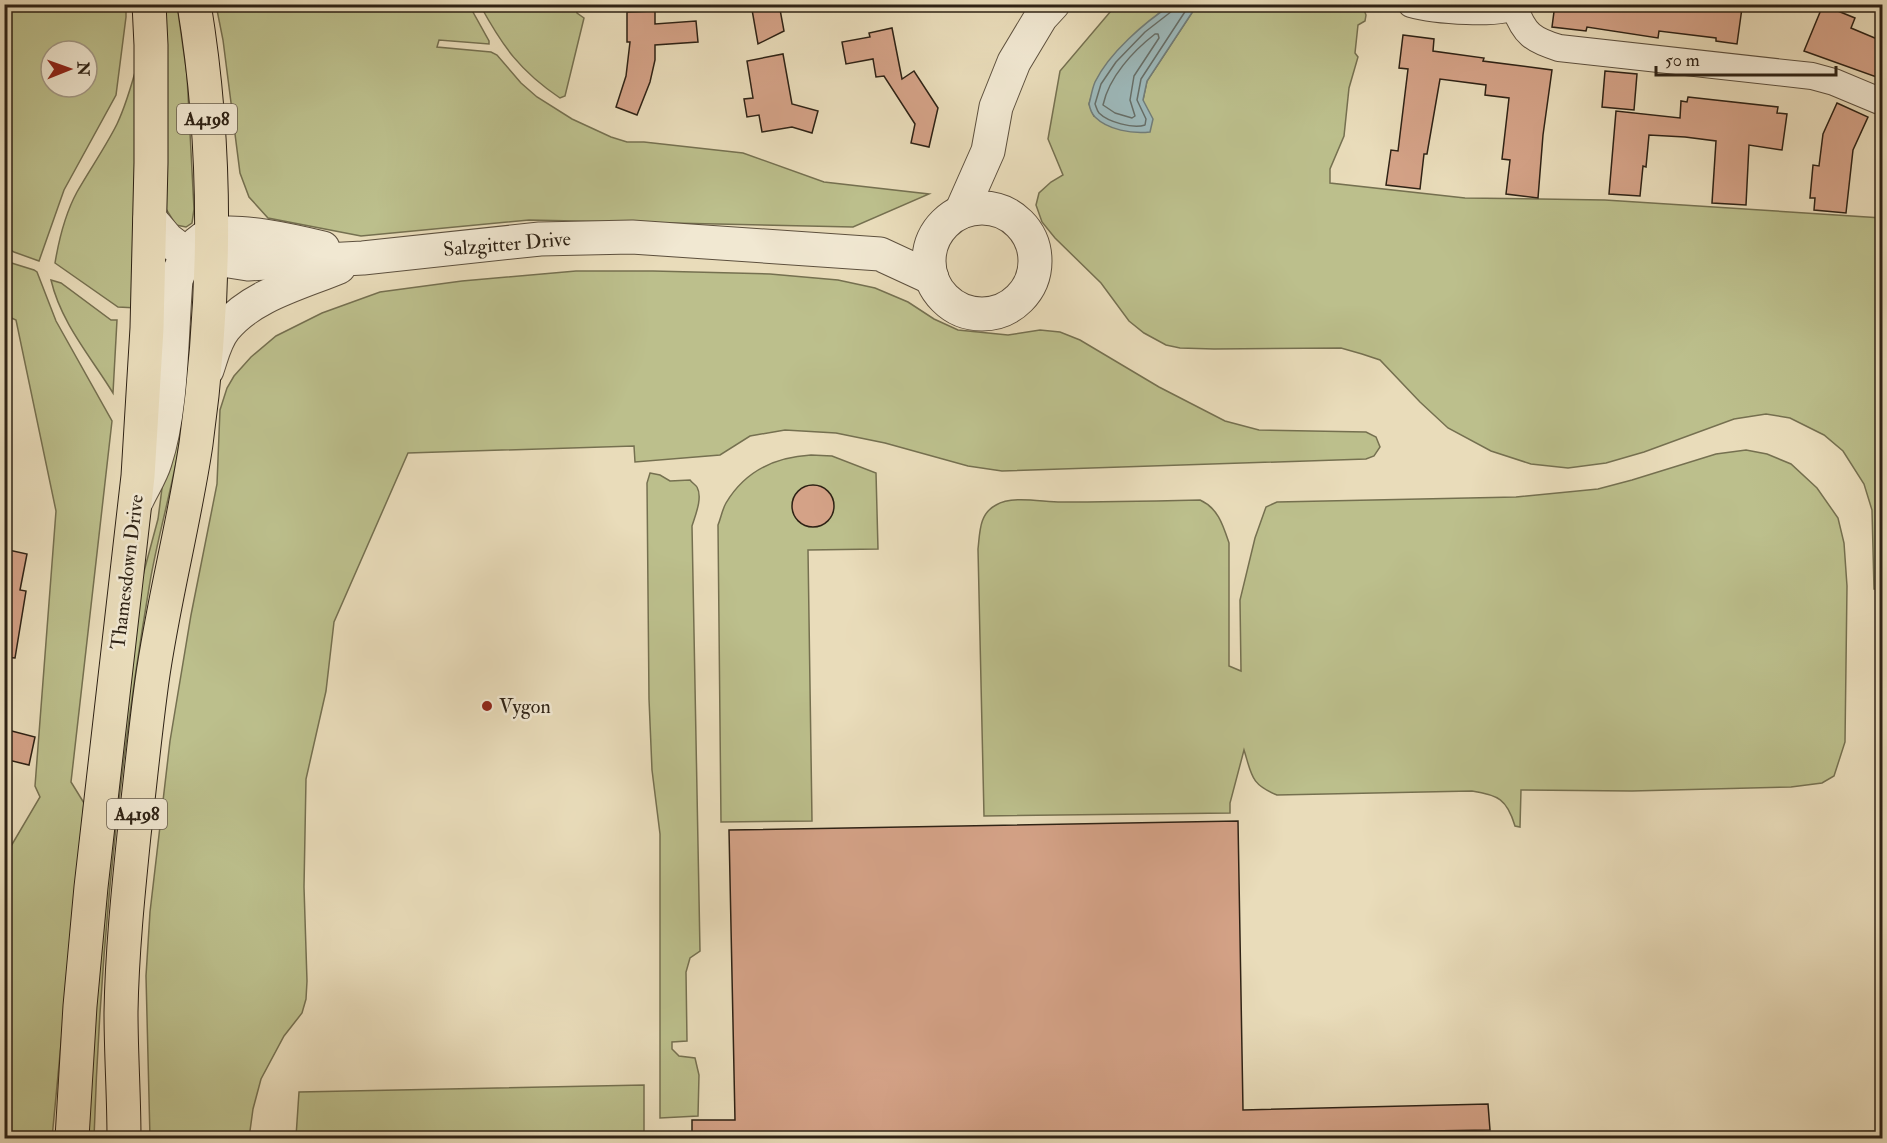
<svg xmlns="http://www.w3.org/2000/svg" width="1887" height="1143" viewBox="0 0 1887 1143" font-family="'IM FELL Double Pica',serif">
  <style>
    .green { fill: #bcbf8c; stroke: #757050; stroke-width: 1.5; fill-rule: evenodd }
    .water { fill: #9db9bb; stroke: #717d79; stroke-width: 1.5 }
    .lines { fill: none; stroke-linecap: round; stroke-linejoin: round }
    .shore { stroke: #666e68; stroke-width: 1.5 }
    .building { fill: #d4a287; stroke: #2e2215; stroke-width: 1.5 }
    .minor-casing { stroke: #5d503e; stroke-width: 28 }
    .tertiary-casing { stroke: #5d503e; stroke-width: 35 }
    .primary-casing { stroke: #2e2215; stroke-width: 35 }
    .minor { stroke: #f1e8d2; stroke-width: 26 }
    .tertiary { stroke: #f1e8d2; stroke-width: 33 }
    .primary { stroke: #e9dcba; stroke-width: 33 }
    .poi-dot { fill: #8f2418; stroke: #f1e8d2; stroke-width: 2 }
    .labels { text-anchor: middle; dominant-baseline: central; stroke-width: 5; stroke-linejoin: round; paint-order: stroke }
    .shield { fill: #f1e8d2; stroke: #685d4e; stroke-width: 1.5 }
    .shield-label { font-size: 18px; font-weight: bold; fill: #2e2215 }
    .street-label { font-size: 20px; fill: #2e2215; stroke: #f1e8d2 }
    .poi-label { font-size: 20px; fill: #2e2215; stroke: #f1e8d2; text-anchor: start }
  </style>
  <rect width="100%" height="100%" fill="#e9dcba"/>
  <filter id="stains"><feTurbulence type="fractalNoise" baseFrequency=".00333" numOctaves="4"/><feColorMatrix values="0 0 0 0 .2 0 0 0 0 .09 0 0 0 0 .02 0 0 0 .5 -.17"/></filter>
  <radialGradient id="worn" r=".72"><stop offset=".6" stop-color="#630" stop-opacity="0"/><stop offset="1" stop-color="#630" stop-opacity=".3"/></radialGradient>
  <g class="green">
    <polygon points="1358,4 1363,7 1366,15 1365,21 1358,25 1355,53 1358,57 1349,88 1344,136 1330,169 1330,183 1465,198 1605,200 1882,218 1882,589 1874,589 1872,510 1864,484 1843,451 1824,435 1790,418 1766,414 1734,419 1644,452 1606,463 1568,468 1531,464 1491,451 1448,428 1420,402 1380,360 1362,354 1341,348 1214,349 1180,348 1166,345 1144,333 1129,321 1101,283 1055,238 1042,222 1036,205 1039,193 1051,182 1063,175 1048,139 1060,71 1116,5 1171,5 1161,11 1096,81 1089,104 1094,116 1143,100 1147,81 1197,5"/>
    <path d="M4,5H126V17L116,95L64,190L39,261L14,252L5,246ZM51,51H87V87H51Z"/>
    <polygon points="162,5 177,5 187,75 194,209 192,223 186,227 176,225 166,209"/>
    <polygon points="216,5 469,5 489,41 489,44 439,40 437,47 491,52 497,55 521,83 537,97 572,119 611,137 627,142 644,142 743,153 824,182 929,194 853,227 529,220 361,236 268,218 249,197 240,173 223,40"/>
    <path d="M480,5H575L577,13L584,18L565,96L560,98C520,71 503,47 480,5Z"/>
    <path d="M139,58L137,308L118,307L55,263C59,239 65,214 77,192C90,169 105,148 117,124C127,103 133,80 139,58Z"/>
    <polygon points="5,261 34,270 37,272 56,321 112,421 71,782 84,803 52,1138 5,1138 4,858 40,797 35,786 56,511 16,320 5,315"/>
    <polygon points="576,271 653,271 770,274 838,280 875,288 908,302 934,319 958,330 1008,335 1040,330 1060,332 1080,340 1159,387 1225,421 1259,430 1366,432 1376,437 1380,447 1374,456 1366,459 1002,471 968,466 885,443 836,433 785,430 750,436 720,455 635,462 634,446 408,453 334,622 326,691 306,779 304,887 307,981 306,999 302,1013 284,1036 261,1079 253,1109 249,1138 150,1138 146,976 150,912 170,741 191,615 217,484 220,410 227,388 234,376 251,357 276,336 322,313 380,292 462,281"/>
    <path d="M51,280L61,283L111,320H117L113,393C91,357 61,323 51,280Z"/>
    <path d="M191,326C186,370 184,415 177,458C169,499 157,541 150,582C119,766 100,953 94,1138H84L109,845L142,579L158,519L183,327Z"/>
    <path d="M1746,450L1767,454L1791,464L1817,488L1838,518L1844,543L1847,586L1845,742L1834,776L1822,783L1791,787L1632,791L1521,790L1520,827L1515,826C1507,799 1498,795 1472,791L1277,795C1250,784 1252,775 1244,750L1230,803V813L984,816L978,549C980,532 979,514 996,505C1012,495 1042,502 1061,502C1107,502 1154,501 1200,500C1218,508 1223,525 1229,543V666L1241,671L1240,600L1255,538L1266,507L1277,502L1516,497L1598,489L1632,480L1716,454Z"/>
    <path d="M811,455L832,456L876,473L878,549L808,550L812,821L721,822L718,525C721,518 722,510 726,503C745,471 775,457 811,455Z"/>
    <path d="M650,473L660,475L670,481L690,480C692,483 696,485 697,487C703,498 695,516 692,526L700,951L690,958L686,972L687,1041L672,1042V1049L679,1056L695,1058L699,1075L698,1116L660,1118V834L652,770L649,699L647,483Z"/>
    <polygon points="644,1085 644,1133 296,1137 299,1092"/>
    <polygon points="1882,1131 1882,1138 1755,1138 1755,1133"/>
  </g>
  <path class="water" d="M1171,5H1197L1147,81L1143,100L1153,119L1150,132C1132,134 1108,130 1095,117C1092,114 1090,109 1089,104C1091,97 1092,89 1095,82C1109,53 1145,22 1171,5Z"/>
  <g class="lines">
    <g class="shore">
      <path d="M1173,4L1172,11L1145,32L1116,62L1101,84L1095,104C1096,106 1097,111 1099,113C1108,122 1133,129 1145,125L1146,119L1137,100L1141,79L1190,4"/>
      <path d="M1155,34H1158L1159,38L1134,76L1130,100L1135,116L1132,118L1115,113L1103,105C1109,77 1133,51 1155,34Z"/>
    </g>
  </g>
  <g class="building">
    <polygon points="751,4 779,4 784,31 758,44"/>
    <polygon points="1555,4 1688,4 1720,8 1720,6 1742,8 1737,44 1716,41 1716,38 1659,31 1658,38 1587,27 1586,31 1552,27"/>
    <polygon points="1823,5 1855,18 1851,28 1882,41 1882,79 1804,51"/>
    <polygon points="655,11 655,24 696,21 698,42 655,45 655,60 650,82 637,115 616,107 626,76 630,42 627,42 627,12"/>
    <polygon points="892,28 902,79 914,71 938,108 929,147 911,143 915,124 884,76 876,77 873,59 846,64 842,42 870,37 869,33"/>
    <polygon points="1403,35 1434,39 1433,51 1484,58 1483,61 1552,70 1543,135 1538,198 1506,194 1510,160 1502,159 1509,98 1485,95 1486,85 1440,79 1427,154 1424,154 1420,189 1386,185 1391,150 1398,151 1408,69 1399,68"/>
    <polygon points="783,54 792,104 818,111 812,133 792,127 762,132 759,115 747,117 744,99 753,98 747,61"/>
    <polygon points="1605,71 1637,74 1634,110 1602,107"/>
    <polygon points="1688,97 1778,107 1777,113 1787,114 1782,150 1749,145 1746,205 1712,203 1716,141 1685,137 1649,135 1646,167 1643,166 1640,196 1609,194 1616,111 1680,118 1681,101 1687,102"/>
    <polygon points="1837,103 1868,117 1853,150 1846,213 1814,210 1815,198 1810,198 1813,165 1819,166 1823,134"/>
    <circle cx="813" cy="506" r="21"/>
    <polygon points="4,549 27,554 20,590 26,591 15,658 4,657"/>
    <polygon points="4,729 35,737 29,765 4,759"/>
    <polygon points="1238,821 1243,1110 1488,1104 1490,1130 1004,1138 692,1138 692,1120 735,1120 729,830"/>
  </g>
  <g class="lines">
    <g class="minor-casing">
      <g id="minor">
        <path d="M1411,4C1432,10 1503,17 1520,4"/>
        <path d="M1515,8C1524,34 1533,40 1559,48L1812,76L1834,82L1882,102"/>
      </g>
    </g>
    <g class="tertiary-casing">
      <g id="tertiary">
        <circle cx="982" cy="261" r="53"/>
        <polyline points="961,212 988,151 996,107 1014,62 1041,17 1053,4"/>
        <polyline points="150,219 167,239 180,249 210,258 248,264 363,258 540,239 632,237 880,254 932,278"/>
        <path d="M207,370C212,356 215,340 225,328C252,295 301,283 339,267"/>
        <path d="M137,500C143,487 151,475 155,462C173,407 171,338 176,280C181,265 192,243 208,236C231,226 298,242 323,248"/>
      </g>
    </g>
    <g class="primary-casing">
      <g id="primary">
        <polyline points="72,1138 80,1006 91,887 138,476 147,328 151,163 151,45 149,4"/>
        <path d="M124,1138C124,1096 121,1054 121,1012C122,953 128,894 134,835C140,784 145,732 152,681C163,602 184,524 196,444C216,299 218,149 194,4"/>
      </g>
    </g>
    <use href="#minor" class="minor"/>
    <use href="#tertiary" class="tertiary"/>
    <use href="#primary" class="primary"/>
  </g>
  <circle class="poi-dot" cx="487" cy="706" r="6"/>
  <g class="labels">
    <g class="shield">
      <rect x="177" y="104" width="60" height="30" rx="4.5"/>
      <rect x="107" y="799" width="60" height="30" rx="4.5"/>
    </g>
    <g class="shield-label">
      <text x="207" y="119">A4198</text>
      <text x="137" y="814">A4198</text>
    </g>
    <g class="street-label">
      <text transform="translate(507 244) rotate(-5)">Salzgitter Drive</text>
      <text transform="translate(127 572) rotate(-83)">Thamesdown Drive</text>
    </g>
    <g class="poi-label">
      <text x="499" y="706">Vygon</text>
    </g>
  </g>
  <rect width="1887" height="1143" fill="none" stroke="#e9dcba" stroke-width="24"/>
  <rect x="6" y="6" width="1875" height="1131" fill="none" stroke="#2e2215" stroke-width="3"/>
  <rect x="12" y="12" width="1863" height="1119" fill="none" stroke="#2e2215" stroke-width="1.5"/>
  <g transform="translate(69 69) rotate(89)"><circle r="28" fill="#f1e8d2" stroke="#a39986" stroke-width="1.5"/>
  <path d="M0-4.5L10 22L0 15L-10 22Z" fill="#8f2418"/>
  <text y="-9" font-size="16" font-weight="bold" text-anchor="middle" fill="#2e2215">N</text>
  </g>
  <path d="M1656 66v9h180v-9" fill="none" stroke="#2e2215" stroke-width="3"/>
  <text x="1665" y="66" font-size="18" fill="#2e2215" stroke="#f1e8d2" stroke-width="4.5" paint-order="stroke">50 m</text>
  <rect width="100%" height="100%" filter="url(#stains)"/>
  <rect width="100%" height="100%" fill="url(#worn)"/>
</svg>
